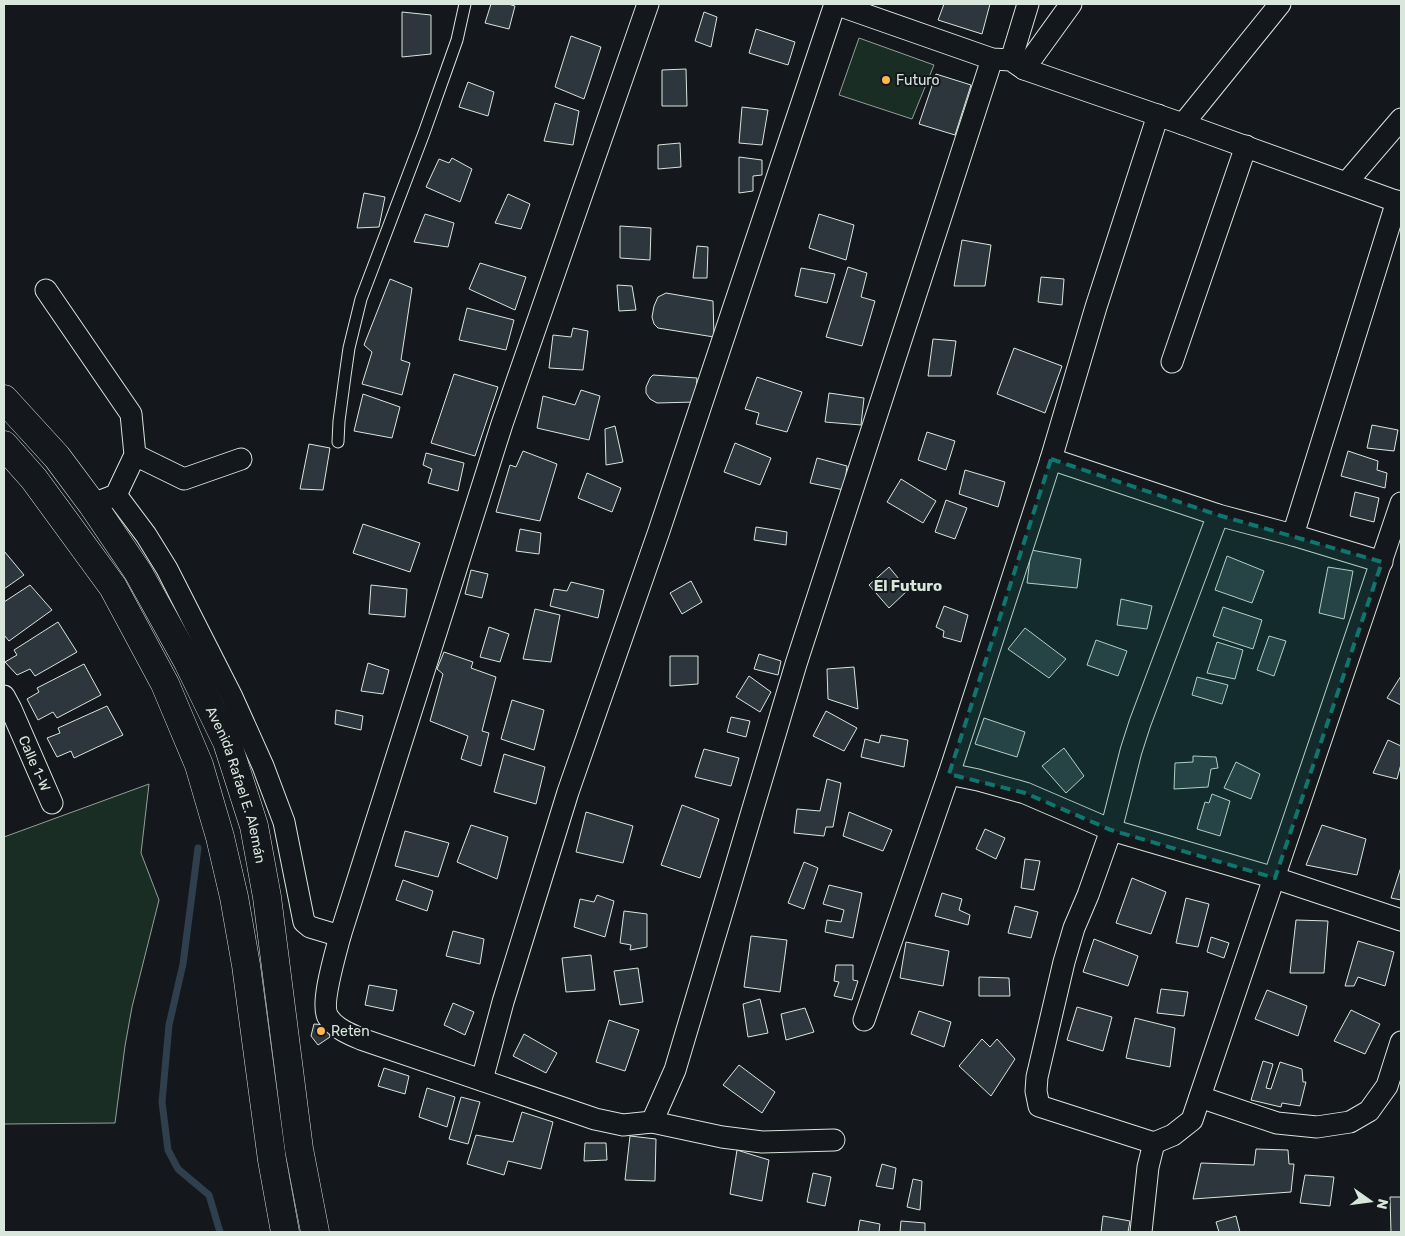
<svg xmlns="http://www.w3.org/2000/svg" width="1405" height="1236" viewBox="0 0 1405 1236" font-family="Rubik,sans-serif">
  <style>
    .green { fill: #1a2d24; stroke: #939e99 }
    .lines { fill: none; stroke-linecap: round; stroke-linejoin: round }
    .stream { stroke: #2f3f4d; stroke-width: 7 }
    .building { fill: #2c363c; stroke: #d8e6dc }
    .service-casing { stroke: #d8e6dc; stroke-width: 13 }
    .minor-casing { stroke: #d8e6dc; stroke-width: 23 }
    .secondary-casing { stroke: #d8e6dc; stroke-width: 29 }
    .service { stroke: #14181c; stroke-width: 11 }
    .minor { stroke: #14181c; stroke-width: 21 }
    .secondary { stroke: #14181c; stroke-width: 28 }
    .marked { fill: #0f766e; fill-opacity: 0.2; stroke: #0f766e; stroke-width: 4; stroke-dasharray: 10 6; stroke-linejoin: round }
    .poi-dot { fill: #ffb74d; stroke: #14181c; stroke-width: 2 }
    .labels { text-anchor: middle; dominant-baseline: central; stroke-width: 4; stroke-linejoin: round; paint-order: stroke }
    .poi-label { font-size: 14px; fill: #d8e6dc; stroke: #14181c; text-anchor: start }
    .street-label { font-size: 14px; fill: #d8e6dc; stroke: #14181c }
    .neighbourhood-label { font-size: 15px; font-weight: bold; fill: #d8e6dc; stroke: #14181c }
  </style>
  <rect width="100%" height="100%" fill="#14181c"/>
  <g class="green">
    <polygon points="859,38 934,65 912,119 839,95"/>
    <polygon points="149,784 141,853 159,900 132,1007 125,1046 115,1123 4,1124 4,837"/>
  </g>
  <g class="lines">
    <polyline class="stream" points="198,848 183,964 169,1025 162,1102 168,1150 178,1169 209,1195 220,1232"/>
  </g>
  <g class="building">
    <polygon points="491,4 508,4 515,6 509,29 485,23"/>
    <polygon points="944,4 990,4 982,34 938,20"/>
    <polygon points="402,12 431,15 431,54 402,57"/>
    <polygon points="704,12 717,17 711,47 695,41"/>
    <polygon points="756,29 795,42 788,65 749,53"/>
    <polygon points="571,36 601,47 584,99 555,87"/>
    <polygon points="686,69 687,106 662,106 662,70"/>
    <polygon points="936,74 971,85 955,135 919,124"/>
    <polygon points="468,82 494,92 488,116 459,107"/>
    <polygon points="555,103 579,111 573,145 544,141"/>
    <polygon points="742,107 768,110 762,145 739,143"/>
    <polygon points="680,143 681,167 658,169 658,145"/>
    <polygon points="739,157 762,160 762,175 753,176 753,191 739,193"/>
    <polygon points="452,158 472,169 460,202 426,187 439,159 449,163"/>
    <polygon points="364,193 385,197 379,227 357,228"/>
    <polygon points="508,194 530,204 521,229 495,223"/>
    <polygon points="425,214 454,223 448,247 414,242"/>
    <polygon points="819,214 854,225 846,260 809,248"/>
    <polygon points="620,226 651,228 650,260 620,258"/>
    <polygon points="962,240 991,245 985,286 954,286"/>
    <polygon points="697,246 708,247 707,278 693,278"/>
    <polygon points="480,263 526,277 515,310 469,289"/>
    <polygon points="848,267 867,273 861,297 875,301 862,346 826,337"/>
    <polygon points="801,268 835,274 827,303 795,296"/>
    <polygon points="1041,277 1064,279 1062,305 1038,302"/>
    <polygon points="390,279 412,288 401,360 410,363 402,395 362,384 372,352 364,345"/>
    <polygon points="617,285 632,286 636,310 619,311"/>
    <polygon points="666,293 713,301 714,337 658,328 654,324 652,317 654,306 658,297"/>
    <polygon points="467,308 514,320 506,350 459,340"/>
    <polygon points="573,328 588,331 583,370 549,368 553,335 571,337"/>
    <polygon points="933,339 956,341 951,376 928,376"/>
    <polygon points="1014,348 1062,366 1045,413 997,394"/>
    <polygon points="454,374 498,387 475,456 431,443"/>
    <polygon points="653,375 697,378 695,402 657,403 650,399 646,393 646,387 650,378"/>
    <polygon points="757,377 802,392 787,432 756,424 759,413 745,409"/>
    <polygon points="581,390 600,396 589,440 537,428 543,396 575,405"/>
    <polygon points="829,393 864,398 861,425 825,422"/>
    <polygon points="363,394 400,407 392,438 354,431"/>
    <polygon points="1372,425 1398,430 1394,451 1367,448"/>
    <polygon points="615,426 623,462 606,465 605,429"/>
    <polygon points="927,432 955,441 946,470 918,460"/>
    <polygon points="735,443 771,458 760,485 724,472"/>
    <polygon points="309,444 330,448 323,490 300,489"/>
    <polygon points="523,451 557,464 540,521 496,512 510,465 516,467"/>
    <polygon points="1348,451 1378,461 1377,470 1387,473 1385,488 1341,476"/>
    <polygon points="426,453 464,463 458,491 428,483 432,469 423,465"/>
    <polygon points="817,458 847,466 844,490 810,483"/>
    <polygon points="965,470 1005,482 998,507 959,494"/>
    <polygon points="587,473 621,488 612,512 578,498"/>
    <polygon points="901,479 936,501 923,523 887,502"/>
    <polygon points="1355,492 1379,498 1374,522 1350,516"/>
    <polygon points="946,500 967,508 955,539 935,532"/>
    <polygon points="363,524 420,543 410,572 353,553"/>
    <polygon points="756,527 787,532 786,545 754,540"/>
    <polygon points="520,529 541,533 539,554 516,551"/>
    <polygon points="1031,550 1081,559 1077,588 1027,583"/>
    <polygon points="4,551 24,575 4,589"/>
    <polygon points="1227,556 1264,571 1252,603 1215,590"/>
    <polygon points="889,567 908,590 889,608 869,585"/>
    <polygon points="1328,567 1353,571 1344,619 1319,613"/>
    <polygon points="471,570 488,574 482,598 465,594"/>
    <polygon points="691,581 702,602 682,614 670,593"/>
    <polygon points="571,582 604,590 598,618 550,606 554,589 567,591"/>
    <polygon points="30,585 52,610 9,641 4,635 4,602"/>
    <polygon points="371,585 407,589 405,617 369,614"/>
    <polygon points="1121,599 1152,606 1147,629 1117,625"/>
    <polygon points="944,606 968,615 961,642 943,637 944,631 936,627"/>
    <polygon points="1223,607 1262,620 1253,649 1213,636"/>
    <polygon points="535,609 560,615 551,662 523,659"/>
    <polygon points="58,622 77,652 35,676 30,669 17,675 5,662 17,655 14,650"/>
    <polygon points="489,627 509,634 500,662 480,657"/>
    <polygon points="1025,628 1066,659 1049,678 1008,649"/>
    <polygon points="1269,636 1286,641 1274,676 1257,670"/>
    <polygon points="1096,640 1127,651 1118,676 1087,665"/>
    <polygon points="1217,642 1243,650 1235,679 1207,673"/>
    <polygon points="444,652 473,662 471,668 496,677 482,731 489,733 481,766 461,759 468,736 430,721 443,674 437,669"/>
    <polygon points="759,654 781,661 778,675 754,669"/>
    <polygon points="670,656 698,656 698,684 670,686"/>
    <polygon points="368,663 389,670 383,694 361,691"/>
    <polygon points="84,664 101,695 57,718 53,712 38,720 27,699 39,692 37,688"/>
    <polygon points="854,667 858,709 828,699 827,669"/>
    <polygon points="749,676 771,692 760,712 736,697"/>
    <polygon points="1401,676 1401,705 1387,698"/>
    <polygon points="1197,677 1228,685 1222,704 1192,695"/>
    <polygon points="512,700 544,710 534,750 501,739"/>
    <polygon points="107,706 123,735 74,758 71,751 57,757 47,738 60,733 58,728"/>
    <polygon points="336,710 363,716 361,730 335,724"/>
    <polygon points="826,711 857,728 844,751 813,736"/>
    <polygon points="731,717 750,721 746,737 727,732"/>
    <polygon points="984,718 1025,732 1017,757 975,744"/>
    <polygon points="881,735 908,740 904,767 861,757 865,739 879,743"/>
    <polygon points="1388,740 1401,746 1401,764 1397,779 1373,773"/>
    <polygon points="1064,748 1084,776 1066,793 1042,766"/>
    <polygon points="704,749 739,758 731,786 695,777"/>
    <polygon points="504,754 545,767 536,804 494,792"/>
    <polygon points="1193,756 1216,757 1218,768 1211,769 1208,787 1174,789 1175,763 1193,762"/>
    <polygon points="1236,762 1260,774 1251,799 1224,788"/>
    <polygon points="827,779 841,783 833,827 826,827 824,836 794,833 797,809 820,811"/>
    <polygon points="1212,794 1230,801 1220,836 1197,829 1205,802 1209,803"/>
    <polygon points="682,805 719,819 700,878 661,865"/>
    <polygon points="586,812 633,826 623,863 576,852"/>
    <polygon points="849,812 892,830 883,851 843,836"/>
    <polygon points="471,825 508,837 497,879 457,862"/>
    <polygon points="1322,825 1366,839 1357,875 1306,865"/>
    <polygon points="985,829 1005,838 996,859 976,849"/>
    <polygon points="405,831 449,843 438,877 395,866"/>
    <polygon points="1025,859 1040,861 1034,890 1021,888"/>
    <polygon points="804,862 818,868 804,909 788,903"/>
    <polygon points="1401,867 1401,900 1391,898"/>
    <polygon points="1132,878 1166,892 1151,934 1116,923"/>
    <polygon points="403,880 433,891 427,911 396,900"/>
    <polygon points="829,885 862,893 853,938 825,932 827,920 841,922 844,910 823,904"/>
    <polygon points="942,893 962,899 959,910 970,915 968,925 935,916"/>
    <polygon points="597,895 614,901 605,937 574,927 580,899 594,902"/>
    <polygon points="1186,898 1209,904 1198,947 1176,943"/>
    <polygon points="1015,906 1038,912 1031,938 1008,933"/>
    <polygon points="624,911 647,914 647,947 630,950 631,945 620,943"/>
    <polygon points="1296,920 1328,921 1324,973 1290,973"/>
    <polygon points="453,931 484,939 480,964 446,956"/>
    <polygon points="751,936 787,940 780,992 744,987"/>
    <polygon points="1211,937 1229,943 1224,958 1207,952"/>
    <polygon points="1094,939 1138,956 1128,986 1083,972"/>
    <polygon points="1358,941 1394,952 1385,986 1358,977 1354,986 1345,986"/>
    <polygon points="906,942 949,951 943,986 900,978"/>
    <polygon points="591,955 595,990 566,992 562,958"/>
    <polygon points="836,965 853,965 853,980 858,981 852,1000 834,996 839,982 834,981"/>
    <polygon points="638,968 643,1002 620,1005 614,971"/>
    <polygon points="979,977 1009,978 1010,996 979,996"/>
    <polygon points="369,985 397,990 393,1011 365,1005"/>
    <polygon points="1161,989 1188,992 1184,1016 1157,1013"/>
    <polygon points="1267,990 1307,1006 1298,1036 1255,1019"/>
    <polygon points="760,999 768,1033 748,1037 743,1004"/>
    <polygon points="453,1003 474,1012 465,1035 444,1025"/>
    <polygon points="1077,1007 1112,1017 1103,1051 1067,1040"/>
    <polygon points="805,1008 814,1032 786,1040 781,1014"/>
    <polygon points="1351,1010 1380,1024 1365,1054 1334,1041"/>
    <polygon points="919,1011 951,1022 944,1047 911,1034"/>
    <polygon points="1135,1018 1175,1028 1170,1067 1126,1058"/>
    <polygon points="609,1020 639,1030 625,1071 596,1062"/>
    <polygon points="314,1024 328,1025 330,1037 318,1045 311,1036"/>
    <polygon points="524,1034 557,1053 546,1073 513,1056"/>
    <polygon points="982,1039 990,1047 997,1039 1015,1059 991,1096 959,1066"/>
    <polygon points="1263,1061 1273,1064 1266,1088 1271,1089 1280,1062 1302,1069 1303,1082 1306,1082 1300,1106 1282,1103 1281,1107 1251,1100"/>
    <polygon points="739,1065 775,1092 762,1113 723,1085"/>
    <polygon points="384,1068 409,1076 405,1094 378,1086"/>
    <polygon points="427,1088 455,1097 447,1127 419,1117"/>
    <polygon points="461,1097 480,1102 468,1144 449,1139"/>
    <polygon points="522,1112 553,1122 541,1169 508,1161 504,1175 467,1164 476,1135 513,1142"/>
    <polygon points="630,1136 656,1139 655,1181 625,1180"/>
    <polygon points="585,1143 606,1143 607,1160 584,1161"/>
    <polygon points="1256,1149 1288,1150 1289,1164 1294,1164 1291,1192 1193,1199 1201,1163 1254,1165"/>
    <polygon points="737,1150 769,1160 762,1201 730,1194"/>
    <polygon points="882,1164 896,1168 893,1189 876,1186"/>
    <polygon points="813,1173 831,1177 825,1206 807,1202"/>
    <polygon points="1305,1175 1334,1177 1330,1206 1300,1203"/>
    <polygon points="913,1179 922,1181 920,1210 907,1207"/>
    <polygon points="1390,1197 1401,1197 1401,1232 1391,1232"/>
    <polygon points="1103,1216 1130,1221 1128,1232 1101,1232"/>
    <polygon points="1236,1216 1240,1232 1219,1232 1216,1222"/>
    <polygon points="860,1220 880,1224 879,1232 858,1232"/>
    <polygon points="901,1221 925,1223 925,1232 900,1232"/>
  </g>
  <g class="lines">
    <g class="service-casing">
      <polyline id="service" points="338,442 339,421 345,376 349,348 361,299 424,133 457,40 465,4"/>
    </g>
    <g class="minor-casing">
      <g id="minor">
        <path d="M648,4L502,424L340,936C336,952 320,1004 328,1017C335,1028 349,1034 361,1039L595,1119L623,1125L652,1122L722,1137L762,1142L834,1140"/>
        <polyline points="835,4 992,59 1011,60 1024,69 1183,124 1401,203"/>
        <polyline points="1011,60 1028,4"/>
        <polyline points="1024,69 1071,4"/>
        <polyline points="1183,124 1280,4"/>
        <polyline points="1347,182 1401,119"/>
        <polyline points="46,290 131,414 135,455 116,495 103,500"/>
        <polyline points="1172,362 1246,146"/>
        <polyline points="135,455 184,479 241,459"/>
        <polyline points="1051,459 1218,515 1293,535"/>
        <polyline points="116,495 146,535 167,569 232,697 263,766 284,822 304,922 310,927 340,936"/>
        <polyline points="1218,515 1140,723 1131,751 1111,830 1088,895 1074,928 1064,962 1037,1077 1036,1091 1039,1106 1154,1143 1173,1135 1192,1120 1401,503"/>
        <polyline points="1382,562 1293,535 1397,201"/>
        <path id="s1" d="M4,696L11,709L52,803"/>
        <polyline points="949,774 978,780 1025,793 1111,830 1275,878 1401,920"/>
        <polyline points="864,1020 949,774 1051,459 1096,307 1158,115"/>
        <polyline points="482,1080 503,1002 568,792 659,531 835,4"/>
        <polyline points="1200,1097 1277,1123 1317,1127 1350,1122 1369,1111 1387,1086 1401,1042"/>
        <polyline points="652,1122 675,1070 796,664 992,59"/>
        <polyline points="1141,1232 1148,1167 1154,1143"/>
      </g>
    </g>
    <g class="secondary-casing">
      <g id="secondary">
        <path id="s2" d="M4,399L57,457L92,504L138,572L188,662L227,742L254,826L267,897L299,1149L315,1232"/>
        <polyline points="4,445 34,479 113,587 165,684 199,765 220,837 234,897 246,965 272,1160 285,1232"/>
      </g>
    </g>
    <use href="#service" class="service"/>
    <use href="#minor" class="minor"/>
    <use href="#secondary" class="secondary"/>
  </g>
  <path class="marked" d="M1051,459L1218,515L1382,562L1275,878L1111,830L1025,793L949,774Z"/>
  <g class="poi-dot">
    <circle cx="886" cy="80" r="5"/>
    <circle cx="321" cy="1031" r="5"/>
  </g>
  <g class="labels">
    <g class="poi-label">
      <text x="896" y="80">Futuro</text>
      <text x="331" y="1031">Reten</text>
    </g>
    <g class="street-label">
      <text stroke="none"><textPath href="#s1" startOffset="74">Calle 1-W</textPath></text>
      <text stroke="none"><textPath href="#s2" startOffset="455">Avenida Rafael E. Alemán</textPath></text>
    </g>
    <g class="neighbourhood-label">
      <text x="908" y="586">El Futuro</text>
    </g>
  </g>
  <rect width="1405" height="1236" fill="none" stroke="#d8e6dc" stroke-width="10"/>
  <g transform="translate(1370 1201) rotate(104)" stroke="#14181c" stroke-width="4" paint-order="stroke">
  <path d="M0-4L9 19L0 12L-9 19Z" fill="#d8e6dc"/>
  <text y="-8" font-size="14" font-weight="bold" text-anchor="middle" fill="#d8e6dc">N</text>
  </g>
</svg>
